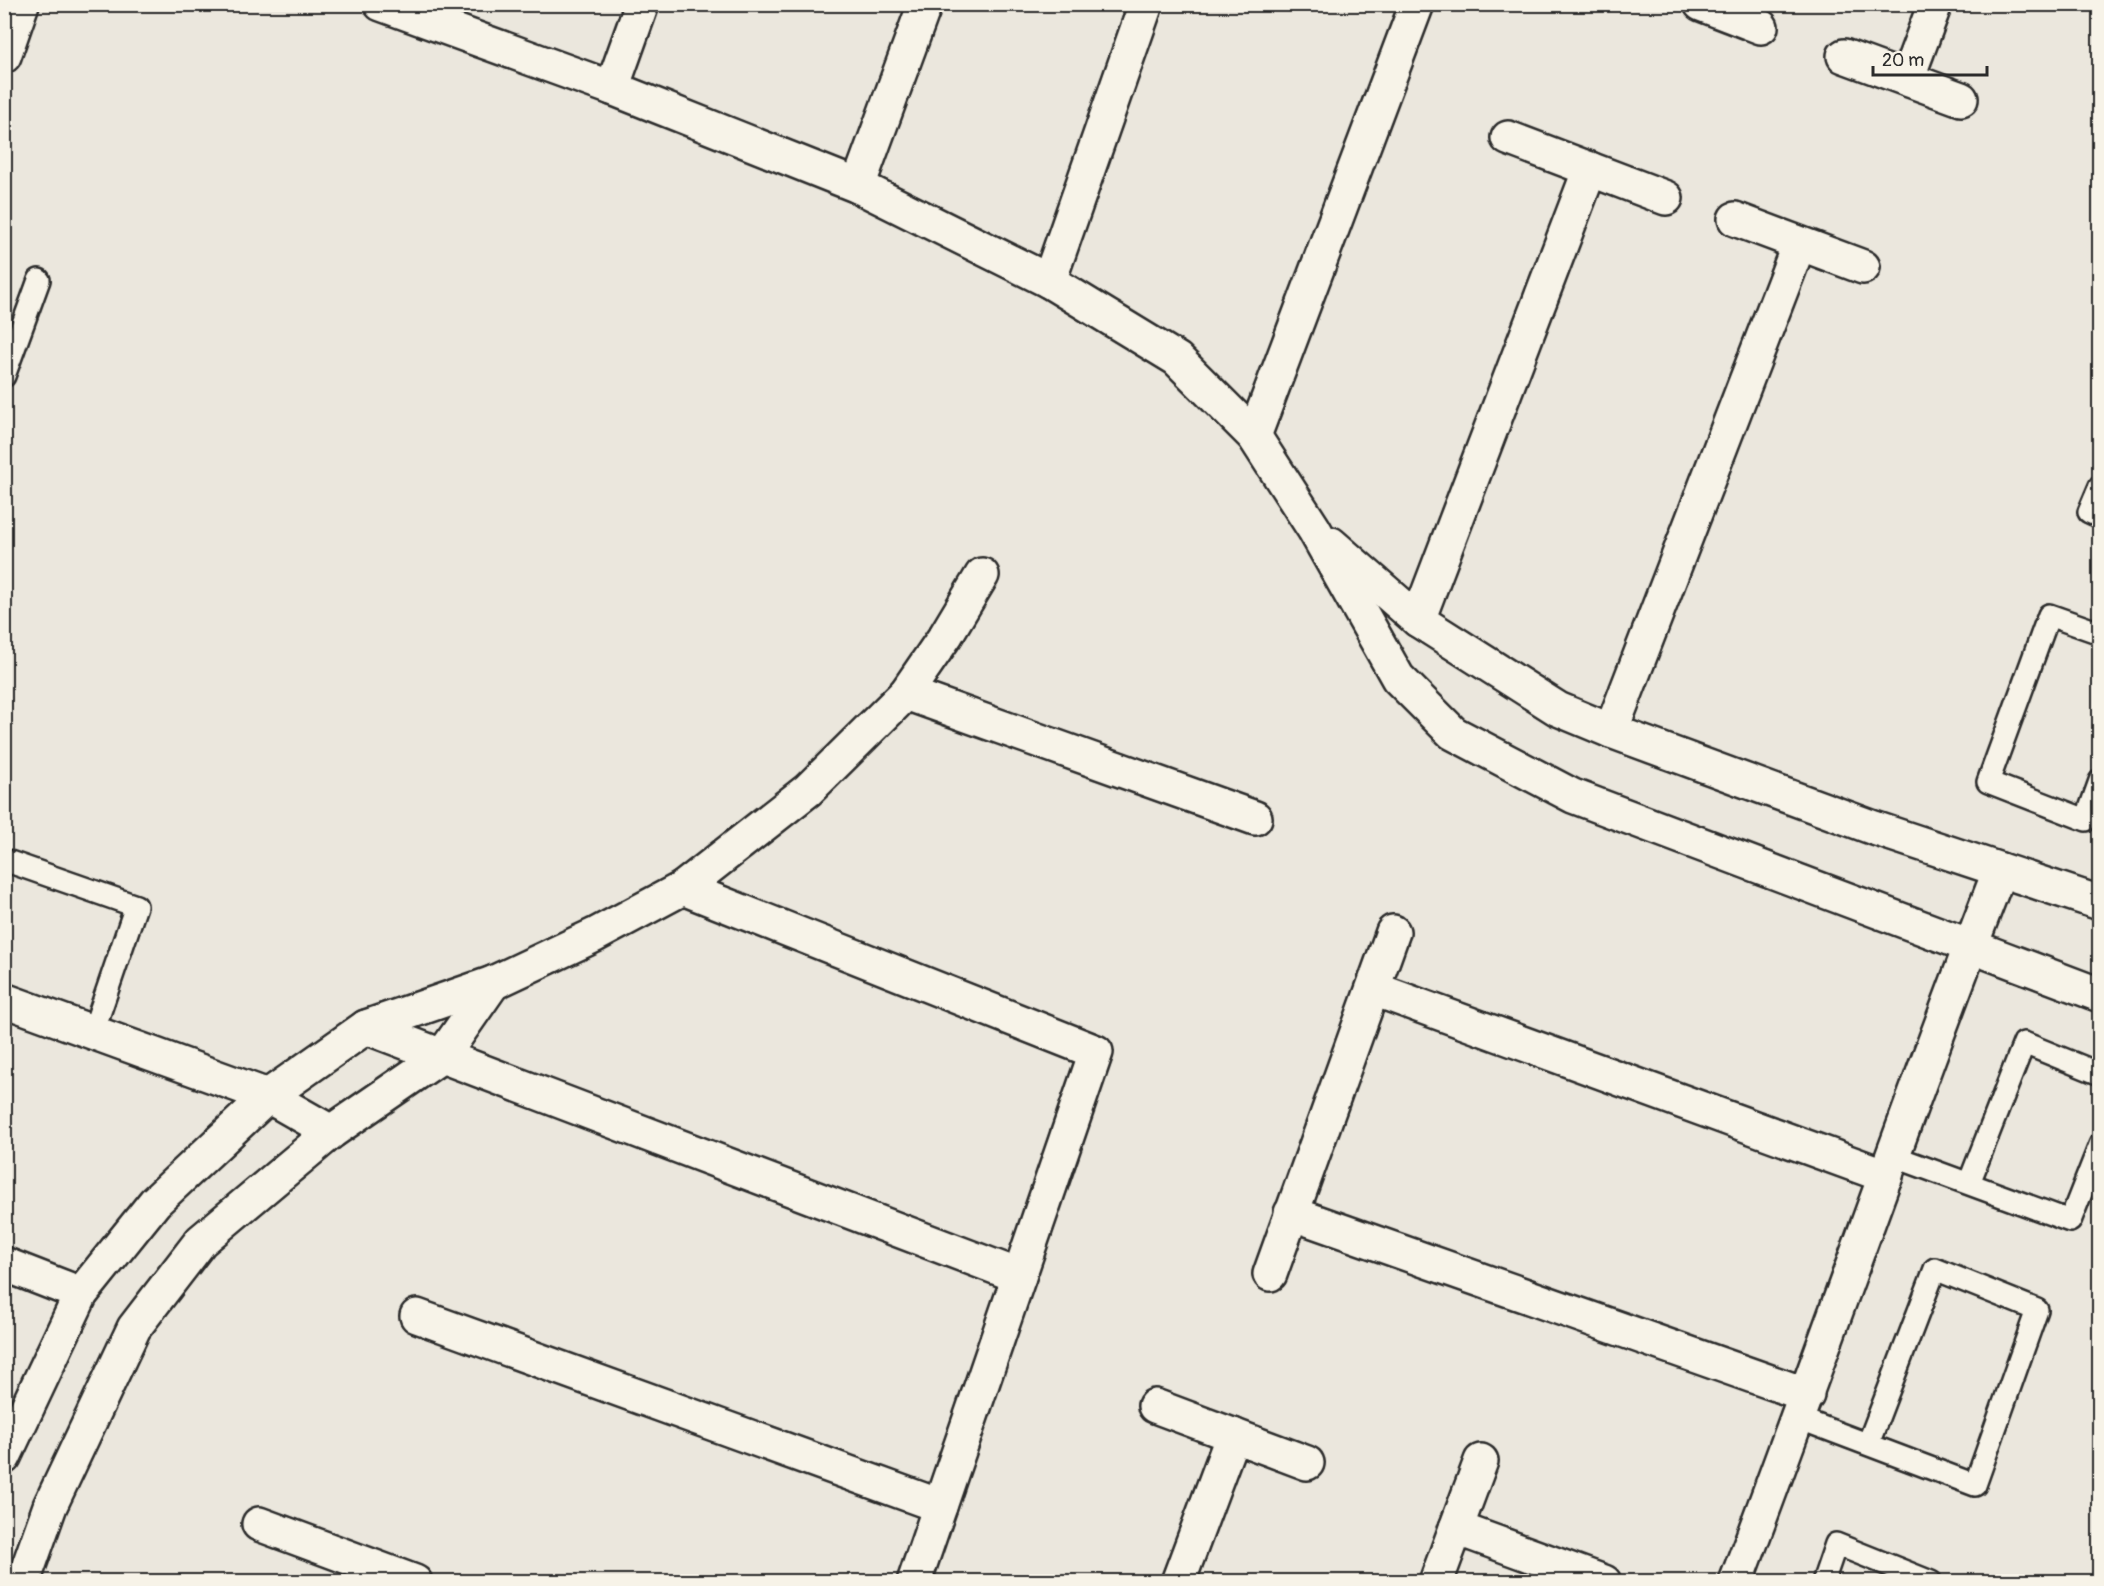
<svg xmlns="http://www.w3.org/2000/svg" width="2104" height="1586" viewBox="0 0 2104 1586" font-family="Pangolin,sans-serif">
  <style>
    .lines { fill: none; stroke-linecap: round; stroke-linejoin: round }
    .lane-casing { stroke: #2b2b2b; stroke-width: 26 }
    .street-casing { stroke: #2b2b2b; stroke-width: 38 }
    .lane { stroke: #f7f3e8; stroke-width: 21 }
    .street { stroke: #f7f3e8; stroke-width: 33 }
  </style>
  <rect width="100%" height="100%" fill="#ebe7dd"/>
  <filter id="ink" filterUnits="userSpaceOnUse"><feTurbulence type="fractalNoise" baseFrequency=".0167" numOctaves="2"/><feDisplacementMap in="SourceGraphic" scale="12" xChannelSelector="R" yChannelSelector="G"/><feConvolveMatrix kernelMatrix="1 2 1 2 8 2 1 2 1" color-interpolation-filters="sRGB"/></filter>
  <g filter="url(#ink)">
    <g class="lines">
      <g class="lane-casing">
        <g id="lane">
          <polyline points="4,376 39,280"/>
          <polyline points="2100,486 2089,512 2100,517"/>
          <polyline points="2100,633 2049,615 1988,782 2086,820 2100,781"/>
          <polyline points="4,860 136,906 93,1032"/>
          <polyline points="1893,1156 2070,1221 2100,1145"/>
          <polyline points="1969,1183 2024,1043 2100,1074"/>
          <polyline points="1798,1418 1975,1485 2037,1310 1935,1269 1868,1444"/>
          <polyline points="1823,1582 1836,1544 1931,1582"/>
        </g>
      </g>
      <g class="street-casing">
        <g id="street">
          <polyline points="381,4 612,88 858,186 1049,281 1177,359 1254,436 1314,529 1398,678 1453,733 1573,796 2100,995"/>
          <polyline points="1701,4 1761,27"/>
          <polyline points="4,56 22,4"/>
          <polyline points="1844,56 1961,99"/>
          <polyline points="1907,79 1935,4"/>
          <polyline points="612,88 642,4"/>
          <polyline points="1508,138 1666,198"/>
          <polyline points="858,186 925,4"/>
          <polyline points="1735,219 1863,267"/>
          <polyline points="1049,281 1146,4"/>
          <polyline points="1254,436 1417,4"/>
          <polyline points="1331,544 1418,620 1558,709 1611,731 1874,828 2100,903"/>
          <polyline points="1418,620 1590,169"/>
          <polyline points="906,693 1255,818"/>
          <polyline points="1611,731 1799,244"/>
          <polyline points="683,888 1096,1052 914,1582"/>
          <polyline points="1374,989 1886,1176"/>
          <polyline points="4,1000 268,1096 331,1132"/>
          <polyline points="366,1027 1019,1276"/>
          <polyline points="1291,1213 1807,1395"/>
          <polyline points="4,1264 81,1294"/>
          <polyline points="1270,1274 1393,932"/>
          <polyline points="417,1316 940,1506"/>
          <polyline points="1155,1406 1307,1463"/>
          <polyline points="4,1457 81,1294 155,1202 268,1096 366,1027 493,983 595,935 683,888 808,790 906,693 946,635 982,575"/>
          <polyline points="259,1524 415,1582"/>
          <polyline points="1456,1528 1604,1582"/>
          <polyline points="23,1582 50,1506 134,1328 201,1241 331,1132 443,1055 493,983"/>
          <polyline points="1178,1582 1233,1435"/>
          <polyline points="1436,1582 1481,1461"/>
          <path d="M1736,1582C1826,1345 1908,1105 2000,870"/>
        </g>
      </g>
      <use href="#lane" class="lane"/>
      <use href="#street" class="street"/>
    </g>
  </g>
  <rect width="2104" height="1586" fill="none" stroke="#f7f3e8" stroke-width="24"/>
  <rect x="12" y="12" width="2080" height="1562" fill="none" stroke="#2b2b2b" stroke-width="2" filter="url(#ink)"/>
  <path d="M1873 66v9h114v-9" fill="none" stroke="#2b2b2b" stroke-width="3"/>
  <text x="1882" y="66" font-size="18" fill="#2b2b2b" stroke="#f7f3e8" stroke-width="4.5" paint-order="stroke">20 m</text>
</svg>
